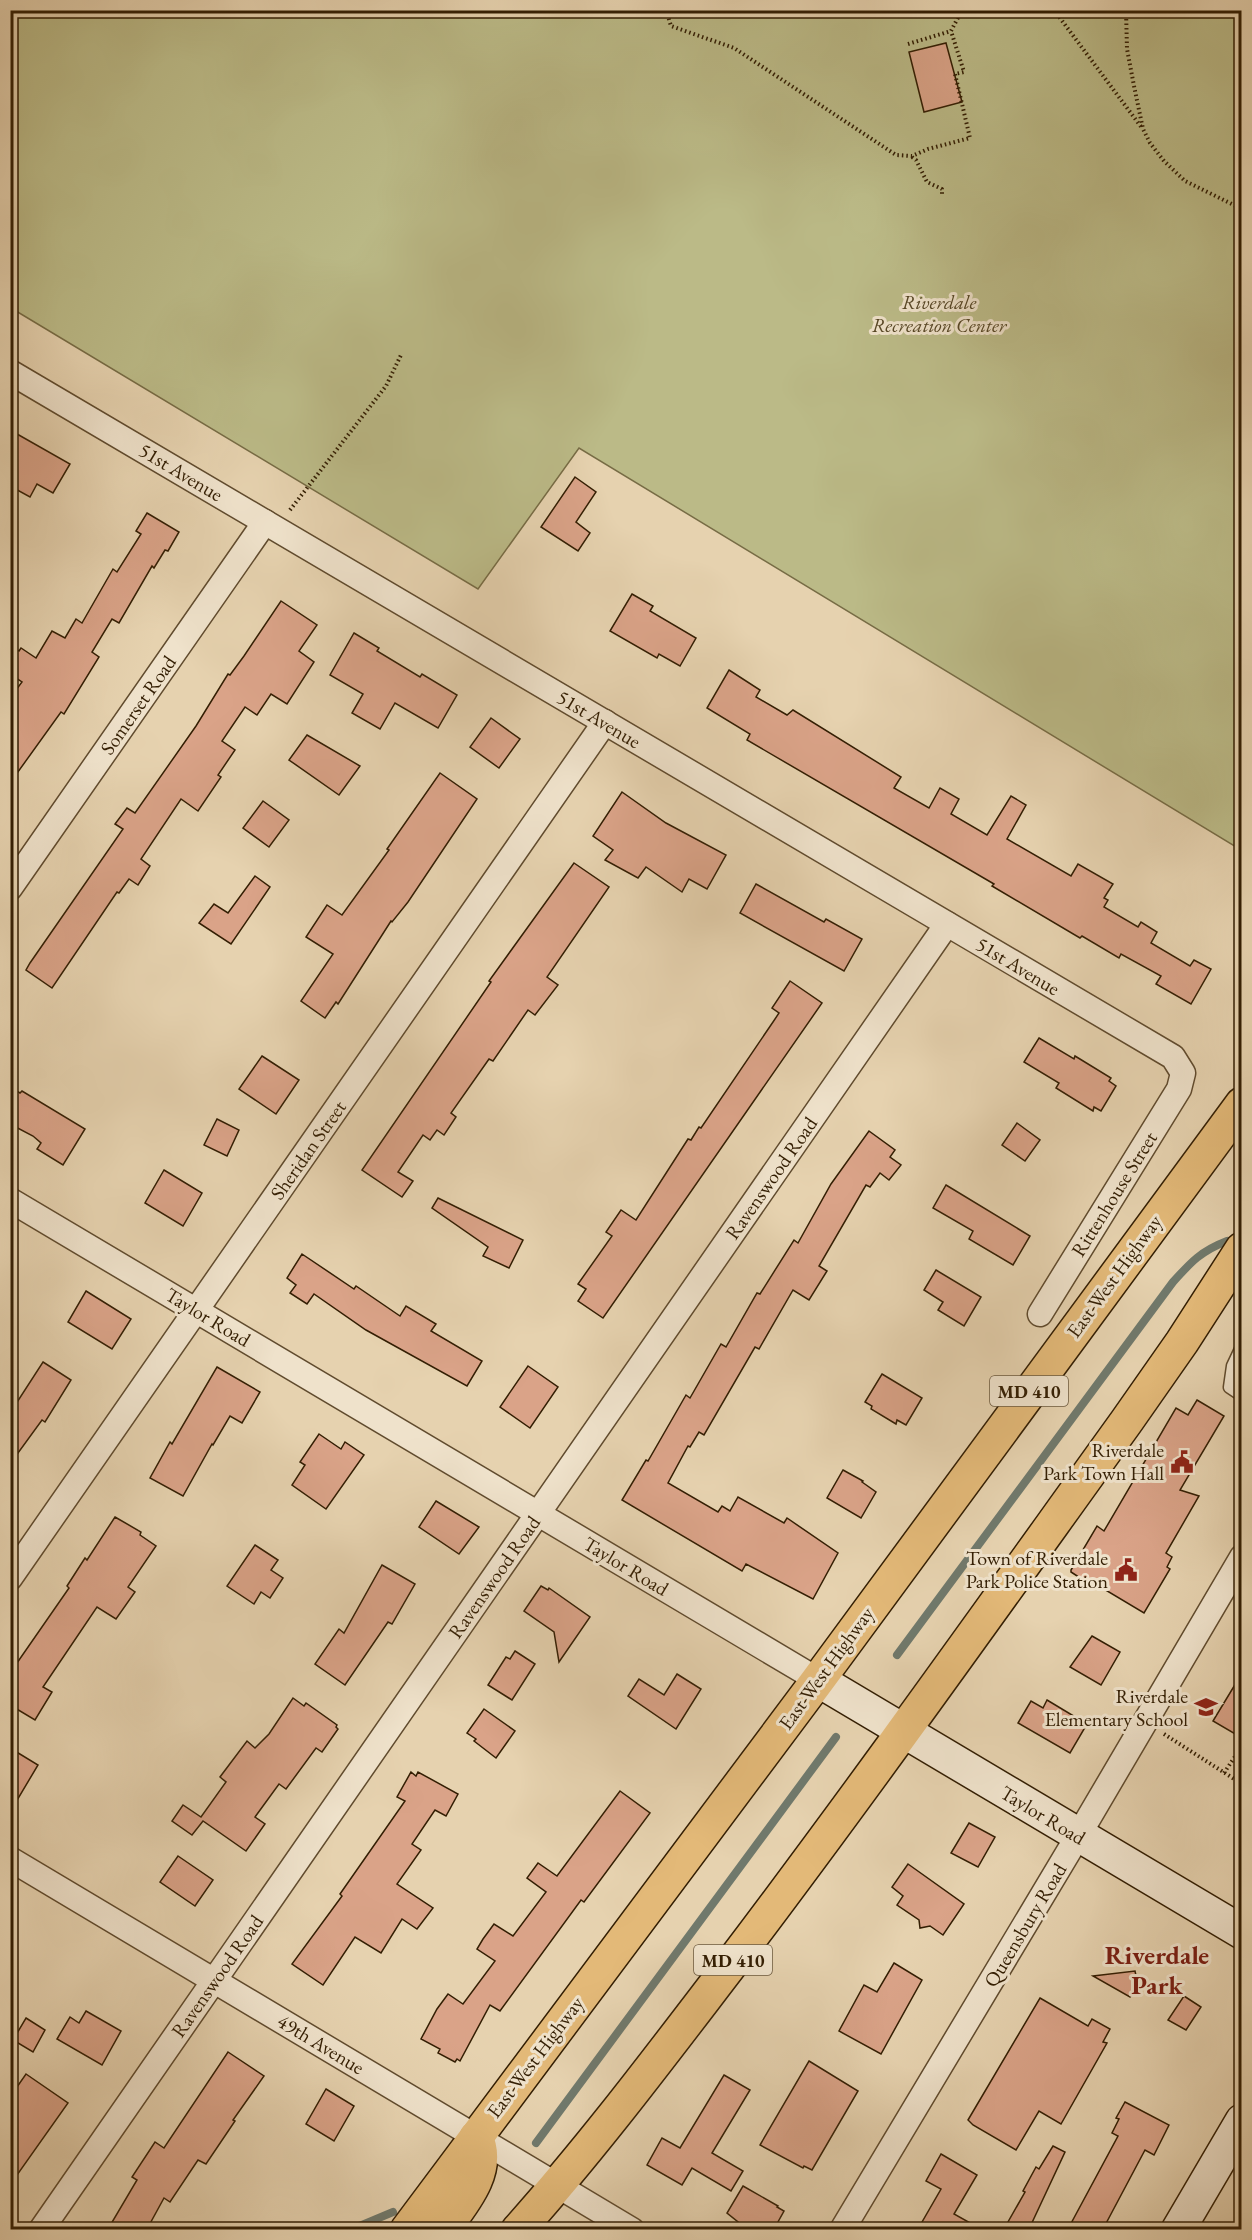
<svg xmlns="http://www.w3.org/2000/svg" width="1252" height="2240" viewBox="0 0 1252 2240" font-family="'EB Garamond',serif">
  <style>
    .green { fill: #bbba87; stroke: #776c45; stroke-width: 1.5 }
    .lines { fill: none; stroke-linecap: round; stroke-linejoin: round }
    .stream { stroke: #70796c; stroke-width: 8 }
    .building { fill: #daa388; stroke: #331e03; stroke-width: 1.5 }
    .lane-casing { stroke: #604b2e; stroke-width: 15 }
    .street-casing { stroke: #604b2e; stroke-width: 27 }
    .secondary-casing { stroke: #331e03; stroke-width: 36 }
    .primary-casing { stroke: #331e03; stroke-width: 36 }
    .path { stroke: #331e03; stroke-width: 4; stroke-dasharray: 1.5 3; stroke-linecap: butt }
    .lane { stroke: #efe2cb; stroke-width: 12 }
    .street { stroke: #efe2cb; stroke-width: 24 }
    .secondary { stroke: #efe2cb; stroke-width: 33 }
    .primary { stroke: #e3b978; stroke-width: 33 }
    .labels { text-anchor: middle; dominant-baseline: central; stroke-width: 6; stroke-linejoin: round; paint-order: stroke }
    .shield { fill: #efe2cb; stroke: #6b593f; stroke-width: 1.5 }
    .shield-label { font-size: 18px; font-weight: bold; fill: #331e03 }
    .park-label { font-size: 20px; font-style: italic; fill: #554524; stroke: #efe2cb }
    .street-label { font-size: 20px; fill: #331e03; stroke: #efe2cb }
    .poi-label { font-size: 20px; fill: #331e03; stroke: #efe2cb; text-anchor: end }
    .district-label { font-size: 26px; font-weight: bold; fill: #7a1f14; stroke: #efe2cb }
  </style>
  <rect width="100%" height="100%" fill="#e6d2af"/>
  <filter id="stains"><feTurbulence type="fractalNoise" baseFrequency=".00333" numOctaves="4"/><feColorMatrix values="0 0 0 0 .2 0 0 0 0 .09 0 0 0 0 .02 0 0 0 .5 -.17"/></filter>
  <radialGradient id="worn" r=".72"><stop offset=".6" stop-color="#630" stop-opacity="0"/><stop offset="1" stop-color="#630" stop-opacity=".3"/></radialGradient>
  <polygon class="green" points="11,11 1241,11 1241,850 579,448 478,589 11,308"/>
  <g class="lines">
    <g class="stream">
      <path d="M897,1655L1173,1282C1191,1262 1201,1251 1227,1241"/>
      <polyline points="536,2143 836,1737"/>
      <polyline points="350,2230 393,2212"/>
    </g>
  </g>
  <g class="building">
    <polygon points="946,43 962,102 924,112 909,52"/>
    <polygon points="10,430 70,464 53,493 37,484 30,497 10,486"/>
    <polygon points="575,477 596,492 576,522 590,533 578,551 541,527"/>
    <polygon points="147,513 179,532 168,551 165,550 154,568 152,566 119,623 112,619 92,652 99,657 64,714 61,712 10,783 10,698 22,682 10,674 10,645 19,651 21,648 36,658 52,631 65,638 76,619 82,623 113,569 117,572 141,534 136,531"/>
    <polygon points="632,594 653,606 650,611 696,638 680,666 659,654 657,658 610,631"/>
    <polygon points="281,601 317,625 299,651 314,662 287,704 271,694 257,715 245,707 222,741 235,750 218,775 221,777 198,811 181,799 141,859 150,866 138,885 129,879 119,893 117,892 52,988 26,970 30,963 123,829 115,824 127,808 135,813 196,726 228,674 230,675 244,656"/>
    <polygon points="354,633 379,648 377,651 420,677 422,674 457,695 438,728 395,703 380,729 352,713 363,694 330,675"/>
    <polygon points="729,670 760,690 756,697 787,715 793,710 901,777 894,788 929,808 940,788 959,799 951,814 987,835 1011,796 1026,805 1007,839 1071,876 1078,864 1113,884 1104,898 1108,900 1104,907 1138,927 1141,922 1157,932 1151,943 1190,966 1194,960 1211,969 1191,1004 1156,984 1161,976 1121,954 1119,958 1082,936 1080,938 992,886 994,884 747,740 750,734 707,708"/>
    <polygon points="491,718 520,739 499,768 470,747"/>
    <polygon points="307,735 360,766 339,795 289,760"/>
    <polygon points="440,773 477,799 408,902 392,922 391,921 338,1004 336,1002 325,1018 301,1001 333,954 306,937 327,905 342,915 389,850 387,849"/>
    <polygon points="622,792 666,823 726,855 707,889 689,879 682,892 646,867 638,878 605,860 613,850 593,836"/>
    <polygon points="263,801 289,820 269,847 243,828"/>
    <polygon points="574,863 609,887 547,977 558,985 535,1015 528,1010 493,1061 489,1059 451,1113 456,1117 444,1135 437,1130 430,1140 423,1135 398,1172 413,1181 402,1197 362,1170 491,982 489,981"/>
    <polygon points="255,876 270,887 231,944 199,923 214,904 228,913"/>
    <polygon points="756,884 824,922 826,919 862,939 844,971 740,913"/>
    <polygon points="790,981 822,1003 603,1318 578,1301 586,1289 578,1284 612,1236 606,1232 621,1210 636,1220 688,1139 691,1140 699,1127 701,1128 773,1022 779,1013 772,1008"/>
    <polygon points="1039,1038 1074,1059 1075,1056 1111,1078 1109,1081 1116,1086 1101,1111 1094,1107 1093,1111 1056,1088 1059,1083 1024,1062"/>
    <polygon points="262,1056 299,1080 276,1114 239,1089"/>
    <polygon points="10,1087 20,1093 22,1091 85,1129 63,1165 37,1149 41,1143 33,1136 10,1124"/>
    <polygon points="217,1119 239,1130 227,1156 204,1145"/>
    <polygon points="1017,1123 1040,1140 1025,1161 1002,1145"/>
    <polygon points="869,1131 895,1150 890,1157 901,1165 889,1180 880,1173 870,1187 866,1185 819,1266 827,1271 809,1300 793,1290 759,1349 755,1347 704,1435 699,1432 690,1447 688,1446 668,1483 718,1512 722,1506 730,1511 738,1497 784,1523 787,1518 838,1553 813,1599 746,1564 742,1571 622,1500 646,1460 648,1461 686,1395 690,1398 721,1344 726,1347 757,1293 760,1294 794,1240 798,1243 831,1184"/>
    <polygon points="164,1170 202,1193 183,1226 145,1203"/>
    <polygon points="946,1185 1030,1236 1013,1265 969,1239 973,1231 933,1208"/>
    <polygon points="438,1198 523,1240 509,1268 483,1256 488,1247 432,1208"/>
    <polygon points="302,1254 354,1289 356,1286 400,1316 406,1306 436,1324 431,1331 482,1361 467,1386 366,1330 314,1294 307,1304 290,1293 296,1285 287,1278"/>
    <polygon points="936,1270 981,1297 964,1326 938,1310 943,1302 924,1290"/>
    <polygon points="86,1291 131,1319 112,1349 68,1322"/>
    <polygon points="43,1362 71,1380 45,1422 42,1420 10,1464 10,1413"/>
    <polygon points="528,1366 558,1387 530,1428 500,1407"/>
    <polygon points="217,1367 260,1392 242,1423 230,1416 213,1445 212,1444 183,1496 150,1478 170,1442 172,1444"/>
    <polygon points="882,1374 922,1398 906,1425 897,1420 896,1424 871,1409 872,1406 865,1402"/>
    <polygon points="1197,1400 1224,1416 1180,1490 1199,1496 1166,1553 1172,1557 1167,1567 1170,1569 1144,1613 1099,1586 1097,1589 1071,1572 1071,1570 1097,1526 1104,1531 1176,1408 1188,1415"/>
    <polygon points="319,1434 341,1449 345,1442 364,1455 326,1509 292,1485 305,1465 300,1462"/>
    <polygon points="843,1470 863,1481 862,1482 876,1492 861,1518 827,1498"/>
    <polygon points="436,1501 479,1527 459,1554 419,1527"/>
    <polygon points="115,1517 141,1532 140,1535 156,1546 128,1587 135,1592 116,1619 97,1607 43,1687 52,1692 35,1720 10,1705 10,1673 69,1588 67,1586 85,1558 87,1560"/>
    <polygon points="255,1545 278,1560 271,1570 283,1578 270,1598 261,1592 254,1604 227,1586"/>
    <polygon points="382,1565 415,1584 392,1624 388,1622 345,1685 315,1664 339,1629 344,1633"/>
    <polygon points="541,1586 548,1590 549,1588 590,1617 559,1662 554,1632 524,1611"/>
    <polygon points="1092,1636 1120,1652 1101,1685 1070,1667"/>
    <polygon points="515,1651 535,1664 512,1700 488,1685 506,1657 510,1659"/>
    <polygon points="1242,1673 1242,1738 1213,1721"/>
    <polygon points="677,1674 701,1689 676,1729 628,1696 639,1679 664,1695"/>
    <polygon points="293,1698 304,1706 306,1703 337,1725 336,1727 338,1729 322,1752 316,1748 286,1789 279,1784 255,1817 265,1824 246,1851 203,1821 192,1835 172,1821 183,1805 201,1817 226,1782 220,1777 247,1741 255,1748 269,1734"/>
    <polygon points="1047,1700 1087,1724 1070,1753 1018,1723 1031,1701 1043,1708"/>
    <polygon points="484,1709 515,1731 496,1758 474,1741 476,1739 467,1733"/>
    <polygon points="10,1748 38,1765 10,1812"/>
    <polygon points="411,1772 416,1776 418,1772 458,1794 446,1816 435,1810 412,1844 421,1850 397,1884 433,1908 417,1929 402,1919 381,1953 355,1937 323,1985 292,1964 342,1896 340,1894 405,1801 397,1797"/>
    <polygon points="620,1791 650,1813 584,1902 581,1900 500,2011 490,2005 460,2061 457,2059 455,2062 438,2053 440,2049 421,2039 437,2009 448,1994 463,2004 495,1961 477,1949 483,1939 494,1924 513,1936 546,1892 527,1878 538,1863 557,1876"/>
    <polygon points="969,1823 995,1837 978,1867 951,1853"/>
    <polygon points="178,1856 213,1880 195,1906 160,1882"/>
    <polygon points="908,1864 964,1904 943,1935 930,1926 920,1928 919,1920 897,1905 903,1896 892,1887"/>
    <polygon points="894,1963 922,1980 881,2054 839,2031 864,1985 877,1992"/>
    <polygon points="1135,1971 1138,1985 1130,1997 1093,1976"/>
    <polygon points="1184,1996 1201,2007 1186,2030 1168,2020"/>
    <polygon points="1040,1998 1088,2026 1092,2019 1110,2029 1103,2042 1107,2043 1061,2124 1039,2111 1016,2150 973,2125 968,2120"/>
    <polygon points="86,2011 121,2031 102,2065 57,2039 70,2017 79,2023"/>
    <polygon points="26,2018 45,2030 33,2052 13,2040"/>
    <polygon points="228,2052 264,2076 233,2120 235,2121 206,2164 198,2160 170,2202 164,2198 147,2229 108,2229 137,2180 132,2177 155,2142 164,2148"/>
    <polygon points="809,2061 858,2091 812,2170 804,2166 803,2168 760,2145"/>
    <polygon points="26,2074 68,2103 10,2185 10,2097"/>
    <polygon points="724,2075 750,2090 712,2153 743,2171 731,2191 692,2168 682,2185 647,2165 662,2138 680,2148"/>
    <polygon points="326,2089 354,2106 334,2141 306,2124"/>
    <polygon points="1125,2102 1169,2125 1154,2155 1145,2150 1103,2229 1068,2229 1118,2136 1112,2133 1119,2119 1116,2118"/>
    <polygon points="1053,2146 1065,2152 1029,2229 1004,2229 1025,2192 1023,2191 1036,2167 1039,2169"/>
    <polygon points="941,2154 977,2175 954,2214 981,2229 918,2229 941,2189 926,2181"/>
    <polygon points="743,2186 778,2206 777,2207 784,2211 774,2229 754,2229 742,2225 727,2213"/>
  </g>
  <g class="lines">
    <g class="lane-casing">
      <polyline id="lane" points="1242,1347 1233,1366 1230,1387 1242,1395"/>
    </g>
    <g class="street-casing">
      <g id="street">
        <polyline points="10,372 1173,1057 1183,1073 1179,1089 1040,1314"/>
        <polyline points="10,888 265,522"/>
        <polyline points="10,1200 818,1680"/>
        <polyline points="10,1578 605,722"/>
        <polyline points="10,1859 632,2230"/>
        <polyline points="41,2230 947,924"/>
        <polyline points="842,2230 1078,1836 1242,1557"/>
      </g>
    </g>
    <g class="secondary-casing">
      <g id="secondary">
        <polyline points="818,1680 1242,1932"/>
        <polyline points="1178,2230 1242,2121"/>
      </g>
    </g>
    <g class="primary-casing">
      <g id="primary">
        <polyline points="407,2230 818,1680 1242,1104"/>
        <path d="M443,2230C463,2203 492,2170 476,2137"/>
        <path d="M518,2230C594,2145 662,2054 731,1964C866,1786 995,1604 1126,1422L1182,1342L1242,1249"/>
      </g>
    </g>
    <g class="path">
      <polyline points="666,10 671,26 734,48 896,155 912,156 928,149 970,138 955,74 964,72 951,31"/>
      <polyline points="1054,10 1142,128"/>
      <polyline points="1126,10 1127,49 1134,86 1143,129 1150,143 1164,161 1185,181 1242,209"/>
      <polyline points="908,44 951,31 962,10"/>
      <polyline points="912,157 916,160 927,182 942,189 942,195"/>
      <polyline points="290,510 386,386 401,355"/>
      <polyline points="1164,1734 1242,1784"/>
      <polyline points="1224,1773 1242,1746"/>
    </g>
    <use href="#lane" class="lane"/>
    <use href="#street" class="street"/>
    <use href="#secondary" class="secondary"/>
    <use href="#primary" class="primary"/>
  </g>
  <defs>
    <g id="civic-bare" transform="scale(1.8)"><path d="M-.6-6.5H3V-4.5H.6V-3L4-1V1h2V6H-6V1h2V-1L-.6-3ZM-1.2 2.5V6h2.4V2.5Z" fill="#8f2418" stroke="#efe2cb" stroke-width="2.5" paint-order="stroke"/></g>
    <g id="school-bare" transform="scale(1.8)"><path d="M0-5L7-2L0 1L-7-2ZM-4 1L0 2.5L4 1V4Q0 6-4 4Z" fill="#8f2418" stroke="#efe2cb" stroke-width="2.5" paint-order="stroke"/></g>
  </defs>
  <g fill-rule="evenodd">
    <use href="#civic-bare" x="1182" y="1462"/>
    <use href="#civic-bare" x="1126" y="1570"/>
    <use href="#school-bare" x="1206" y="1707"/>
  </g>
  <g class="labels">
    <g class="shield">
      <rect x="990" y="1376" width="78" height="30" rx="4.5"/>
      <rect x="694" y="1945" width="78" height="30" rx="4.5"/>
    </g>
    <g class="shield-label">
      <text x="1029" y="1391">MD 410</text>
      <text x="733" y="1960">MD 410</text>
    </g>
    <g class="park-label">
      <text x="939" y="302">Riverdale<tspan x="939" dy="23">Recreation Center</tspan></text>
    </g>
    <g class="street-label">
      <text transform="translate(181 472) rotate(31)">51st Avenue</text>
      <text transform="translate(138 705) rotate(-55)">Somerset Road</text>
      <text transform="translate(599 719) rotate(31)">51st Avenue</text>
      <text transform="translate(1018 966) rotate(31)">51st Avenue</text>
      <text transform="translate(308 1150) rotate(-55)">Sheridan Street</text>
      <text transform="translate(771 1178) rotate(-55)">Ravenswood Road</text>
      <text transform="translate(1114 1194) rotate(-58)">Rittenhouse Street</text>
      <text transform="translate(1114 1276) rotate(-54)">East-West Highway</text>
      <text transform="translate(208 1317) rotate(31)">Taylor Road</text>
      <text transform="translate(626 1566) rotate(31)">Taylor Road</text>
      <text transform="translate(494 1577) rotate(-55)">Ravenswood Road</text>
      <text transform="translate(826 1668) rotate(-54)">East-West Highway</text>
      <text transform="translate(1043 1815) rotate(31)">Taylor Road</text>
      <text transform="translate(1025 1925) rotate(-59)">Queensbury Road</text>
      <text transform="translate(217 1976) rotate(-55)">Ravenswood Road</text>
      <text transform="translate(321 2044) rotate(31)">49th Avenue</text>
      <text transform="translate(535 2057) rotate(-53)">East-West Highway</text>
    </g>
    <g class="poi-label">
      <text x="1164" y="1450">Riverdale<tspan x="1164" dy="23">Park Town Hall</tspan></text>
      <text x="1108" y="1558">Town of Riverdale<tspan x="1108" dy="23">Park Police Station</tspan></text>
      <text x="1188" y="1696">Riverdale<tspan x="1188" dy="23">Elementary School</tspan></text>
    </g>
    <g class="district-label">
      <text x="1157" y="1955">Riverdale<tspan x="1157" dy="30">Park</tspan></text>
    </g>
  </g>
  <rect width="1252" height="2240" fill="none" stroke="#e6d2af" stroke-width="36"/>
  <rect x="12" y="12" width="1228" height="2216" fill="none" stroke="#331e03" stroke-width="3"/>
  <rect x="18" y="18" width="1216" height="2204" fill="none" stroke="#331e03" stroke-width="1.5"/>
  <rect width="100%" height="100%" filter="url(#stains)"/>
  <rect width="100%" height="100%" fill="url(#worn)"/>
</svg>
